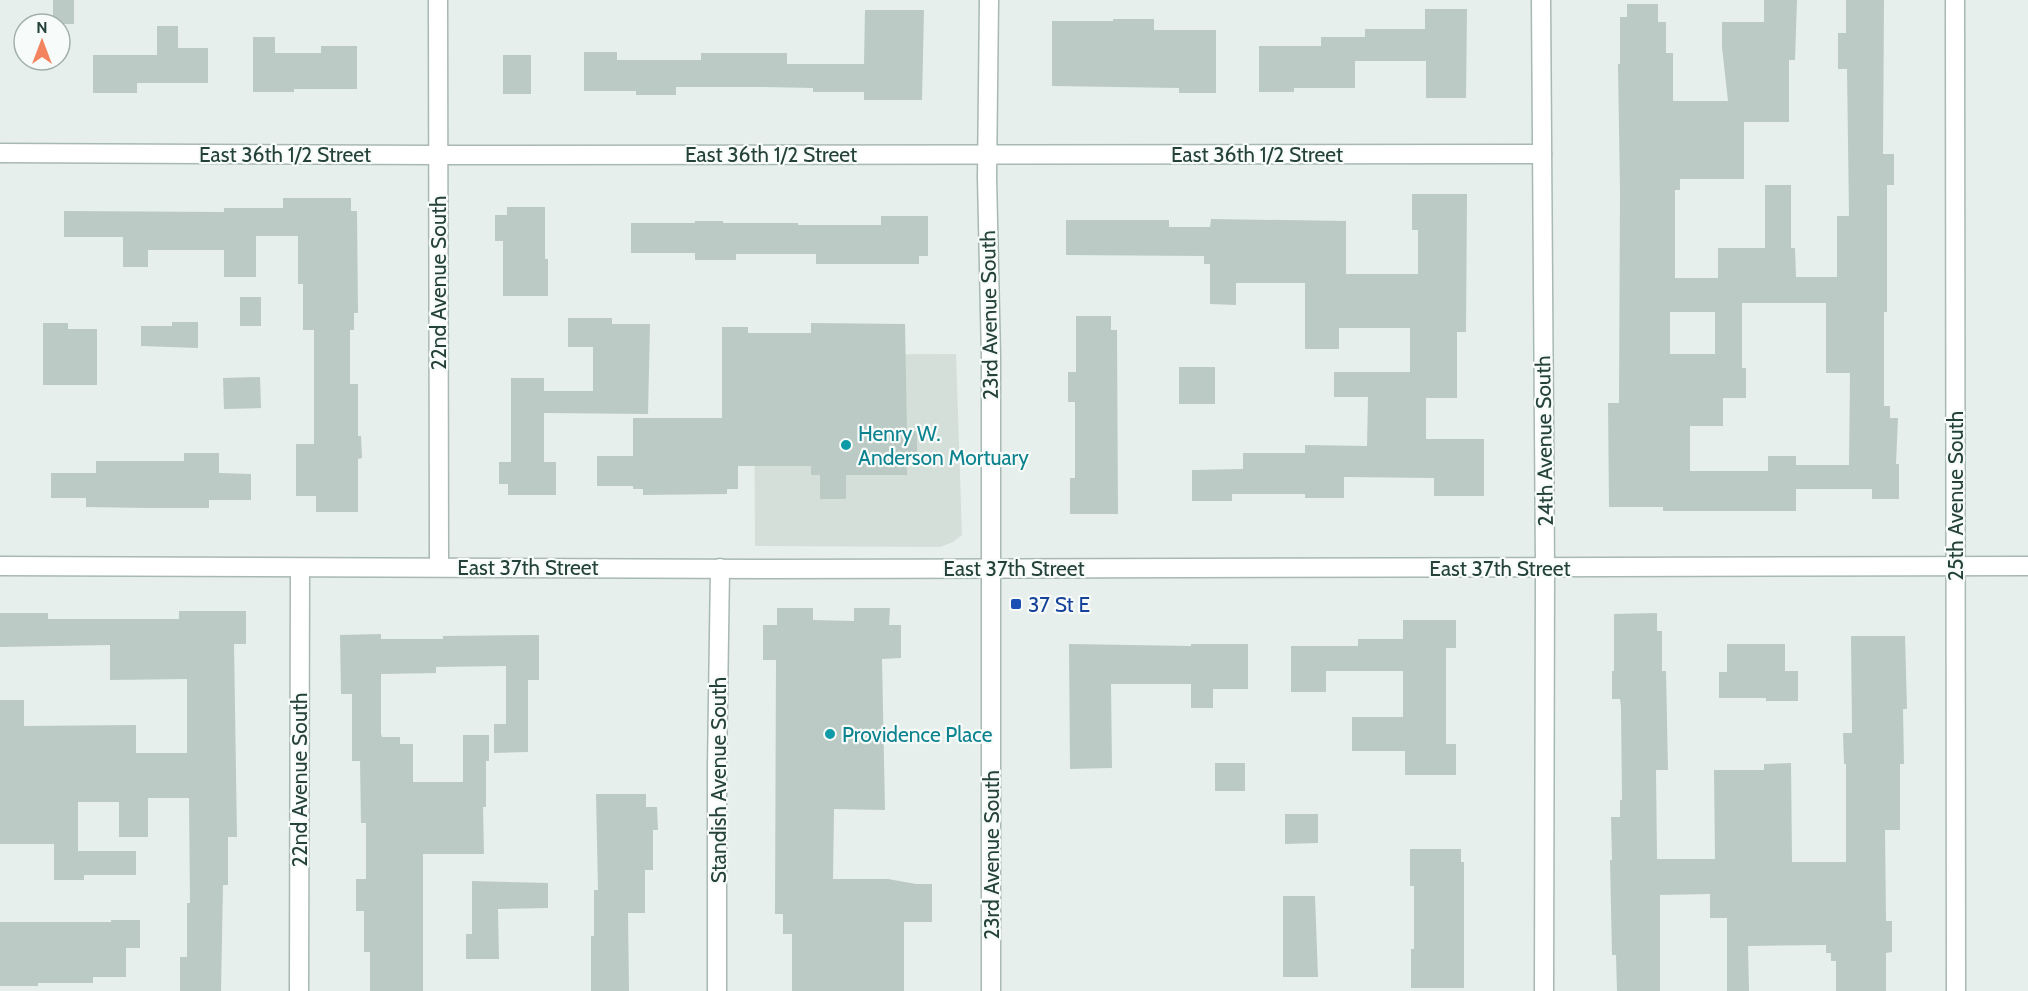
<svg xmlns="http://www.w3.org/2000/svg" width="2028" height="991" viewBox="0 0 2028 991" font-family="Cabin,sans-serif">
  <style>
    .built { fill: #d4dfda }
    .building { fill: #bbcac4; fill-rule: evenodd }
    .lines { fill: none; stroke-linecap: round; stroke-linejoin: round }
    .minor-casing { stroke: #a8b8b2; stroke-width: 21 }
    .minor { stroke: #fff; stroke-width: 18 }
    .culture-dot { fill: #0f9aa8; stroke: #f7fbf9; stroke-width: 2 }
    .transit-dot { fill: #1a4fb4; stroke: #f7fbf9; stroke-width: 2 }
    .labels { text-anchor: middle; dominant-baseline: central; stroke-width: 4.5; stroke-linejoin: round; paint-order: stroke }
    .street-label { font-size: 21px; fill: #24423a; stroke: #f7fbf9 }
    .culture-label { font-size: 21px; fill: #0d838f; stroke: #f7fbf9; text-anchor: start }
    .transit-label { font-size: 21px; fill: #164399; stroke: #f7fbf9; text-anchor: start }
  </style>
  <rect width="100%" height="100%" fill="#e6efeb"/>
  <polygon class="built" points="956,354 962,535 953,542 940,547 755,546 754,355"/>
  <g class="building">
    <rect x="53" y="0" width="21" height="24"/>
    <path d="M1764,0H1797L1795,60H1789V122H1744V179H1680V190H1675V278H1718V248H1765V185H1791V248H1795L1796,277H1837V216H1849L1847,69H1838V33H1846V0H1884L1883,154H1894V185H1887V312H1884V406H1890V418H1898L1896,464H1899V499H1872V489H1796V511H1663V507H1609L1608,403H1619L1620,191L1618,64H1620V17H1627V4H1658V22H1666V53H1673V101H1728L1722,47V22H1764ZM1742,303H1826V373H1850L1849,465H1796V456H1768V471H1690V426H1723V398H1746V368H1742ZM1670,312H1715V354H1670Z"/>
    <polygon points="1425,9 1467,9 1466,98 1426,98 1426,61 1355,61 1355,88 1294,88 1294,92 1259,92 1259,46 1321,46 1321,37 1365,37 1365,29 1425,29"/>
    <polygon points="865,10 924,10 922,100 864,100 864,92 813,92 813,88 764,87 676,87 676,95 636,95 636,91 584,91 584,52 617,52 617,60 701,60 701,53 787,53 787,64 864,64"/>
    <polygon points="1113,19 1154,19 1154,30 1216,30 1216,93 1179,93 1179,88 1052,86 1052,21 1113,21"/>
    <polygon points="157,26 178,26 178,48 208,48 208,83 137,83 137,93 93,93 93,55 157,55"/>
    <polygon points="253,37 275,37 275,53 321,53 321,46 357,46 357,89 294,89 294,92 253,92"/>
    <rect x="503" y="55" width="28" height="39"/>
    <polygon points="1412,194 1467,194 1466,332 1457,332 1457,398 1426,398 1426,439 1484,439 1484,496 1434,496 1434,478 1344,477 1344,498 1305,498 1305,494 1232,494 1232,501 1192,501 1192,470 1243,469 1243,453 1305,453 1305,445 1367,446 1368,397 1334,397 1334,372 1410,372 1410,328 1339,328 1339,349 1305,349 1305,283 1236,283 1236,305 1210,304 1210,264 1204,264 1204,256 1066,255 1066,220 1169,220 1169,227 1210,227 1211,219 1346,221 1346,274 1418,274 1418,230 1412,230"/>
    <polygon points="283,198 351,198 351,211 357,211 358,313 354,313 354,330 350,330 350,384 358,384 358,436 361,436 362,458 358,459 358,512 316,512 316,496 296,496 296,444 314,444 314,330 303,330 303,284 298,284 298,236 256,236 256,277 224,277 224,250 148,250 148,267 123,267 123,237 64,237 64,211 224,212 224,208 283,208"/>
    <polygon points="507,207 545,207 545,259 548,259 548,296 503,296 503,241 495,241 495,215 507,215"/>
    <polygon points="881,216 928,216 928,256 919,256 919,264 816,264 816,254 736,254 736,260 695,260 695,253 631,253 631,223 695,223 695,221 723,221 723,223 798,223 798,225 881,225"/>
    <rect x="240" y="297" width="21" height="29"/>
    <polygon points="1076,316 1111,316 1111,330 1117,330 1118,514 1070,514 1070,478 1075,478 1075,402 1068,402 1068,372 1076,372"/>
    <polygon points="568,318 612,318 612,324 650,324 648,414 544,413 544,462 556,462 556,495 508,495 508,484 499,484 499,462 511,462 511,378 544,378 544,391 593,391 593,347 568,347"/>
    <polygon points="172,322 198,322 198,348 141,346 141,326 172,326"/>
    <polygon points="43,323 68,323 68,329 97,329 97,385 43,385"/>
    <polygon points="811,323 905,324 907,431 917,431 917,459 907,459 907,475 846,475 846,499 820,499 820,475 811,475 811,466 738,466 738,489 727,489 727,494 643,495 643,489 633,489 633,486 597,486 597,456 633,456 633,418 722,418 722,327 748,327 748,333 811,333"/>
    <rect x="1179" y="367" width="36" height="37"/>
    <polygon points="260,377 261,408 224,409 223,378"/>
    <polygon points="184,453 219,453 219,473 251,474 251,500 209,500 209,508 148,508 86,507 86,498 51,498 51,473 96,473 96,461 184,461"/>
    <polygon points="777,608 813,608 813,620 854,621 854,608 890,608 889,625 901,625 901,658 882,659 885,810 834,809 833,879 888,879 916,884 932,884 932,922 904,922 904,991 792,991 792,934 783,934 783,914 775,914 776,660 763,660 763,625 777,625"/>
    <polygon points="179,611 246,611 246,644 234,644 237,837 228,837 228,885 223,885 221,991 180,991 180,957 187,957 187,903 190,903 189,798 148,798 148,837 119,837 119,802 78,802 78,851 136,851 136,875 84,875 84,880 54,880 54,844 0,844 0,700 24,700 24,726 136,725 136,753 187,753 187,679 110,680 110,645 0,647 0,613 48,613 48,619 179,619"/>
    <polygon points="1657,613 1657,631 1662,631 1662,671 1666,671 1668,770 1656,770 1657,859 1715,859 1714,770 1764,770 1764,764 1791,763 1792,862 1846,862 1846,764 1844,764 1843,733 1852,733 1851,636 1905,636 1907,709 1903,709 1904,764 1900,764 1900,830 1885,830 1886,921 1892,921 1892,952 1886,953 1886,991 1836,991 1836,961 1831,961 1831,953 1826,953 1826,945 1748,946 1749,991 1727,991 1727,918 1710,918 1710,894 1660,895 1660,991 1617,991 1616,955 1612,955 1610,860 1612,860 1611,817 1620,817 1620,800 1622,800 1621,707 1620,699 1612,699 1612,671 1614,671 1614,614"/>
    <polygon points="1403,620 1456,620 1456,648 1446,648 1446,744 1456,744 1456,775 1405,775 1405,751 1352,751 1352,717 1403,717 1403,671 1326,671 1326,692 1291,692 1291,646 1358,646 1358,639 1403,639"/>
    <polygon points="381,634 381,639 443,639 443,636 539,635 539,680 528,680 528,752 494,753 494,724 506,724 506,666 436,667 436,673 381,674 381,734 382,737 400,737 400,744 413,744 413,782 463,782 463,735 489,735 489,761 486,761 486,807 483,807 484,854 423,854 423,991 370,991 370,952 364,952 364,911 356,911 356,879 366,879 366,823 361,823 360,761 352,761 352,694 341,694 340,635"/>
    <polygon points="1069,644 1191,646 1191,644 1248,644 1248,689 1213,689 1213,708 1191,708 1191,684 1111,684 1112,768 1070,769"/>
    <polygon points="1727,644 1785,644 1785,671 1798,671 1798,701 1766,701 1766,698 1719,698 1719,672 1727,672"/>
    <rect x="1215" y="763" width="30" height="28"/>
    <polygon points="596,794 646,794 646,807 657,807 658,830 653,830 653,870 645,870 645,913 628,913 629,991 591,991 591,936 594,936 594,890 598,890"/>
    <polygon points="1285,814 1318,814 1318,843 1285,844"/>
    <polygon points="1410,849 1461,849 1461,862 1464,862 1464,988 1411,988 1411,949 1414,949 1414,886 1410,886"/>
    <polygon points="472,881 548,883 548,908 498,909 499,959 466,959 466,934 472,934"/>
    <polygon points="1283,896 1315,896 1318,977 1283,977"/>
    <polygon points="111,920 140,920 140,948 126,948 126,977 93,977 93,983 38,983 38,986 0,986 0,922 111,922"/>
  </g>
  <g class="lines">
    <g class="minor-casing">
      <g id="minor">
        <polyline points="438,0 439,566"/>
        <polyline points="989,0 987,177 991,358 991,991"/>
        <polyline points="1541,0 1545,569 1544,991"/>
        <polyline points="1955,0 1956,991"/>
        <polyline points="0,153 437,155 1542,154"/>
        <polyline points="0,566 765,569 2028,566"/>
        <polyline points="299,991 300,568"/>
        <polyline points="717,991 717,768 720,568"/>
      </g>
    </g>
    <use href="#minor" class="minor"/>
  </g>
  <g class="culture-dot">
    <circle cx="846" cy="445" r="6"/>
    <circle cx="830" cy="734" r="6"/>
  </g>
  <rect class="transit-dot" x="1010" y="598" width="12" height="12" rx="3"/>
  <g class="labels">
    <g class="street-label">
      <text x="285" y="154">East 36th 1/2 Street</text>
      <text x="771" y="154">East 36th 1/2 Street</text>
      <text x="1257" y="154">East 36th 1/2 Street</text>
      <text transform="translate(438 283) rotate(-90)">22nd Avenue South</text>
      <text transform="translate(989 315) rotate(-91)">23rd Avenue South</text>
      <text transform="translate(1544 441) rotate(-91)">24th Avenue South</text>
      <text transform="translate(1955 496) rotate(-90)">25th Avenue South</text>
      <text x="528" y="567">East 37th Street</text>
      <text x="1014" y="568">East 37th Street</text>
      <text x="1500" y="568">East 37th Street</text>
      <text transform="translate(299 780) rotate(-90)">22nd Avenue South</text>
      <text transform="translate(718 780) rotate(-90)">Standish Avenue South</text>
      <text transform="translate(991 855) rotate(-90)">23rd Avenue South</text>
    </g>
    <g class="culture-label">
      <text x="858" y="433">Henry W.<tspan x="858" dy="24">Anderson Mortuary</tspan></text>
      <text x="842" y="734">Providence Place</text>
    </g>
    <g class="transit-label">
      <text x="1028" y="604">37 St E</text>
    </g>
  </g>
  <g transform="translate(42 42)"><circle r="28" fill="#f7fbf9" stroke="#a3b1ad" stroke-width="1.5"/>
  <path d="M0-4.5L10 22L0 15L-10 22Z" fill="#f4845f"/>
  <text y="-9" font-size="16" font-weight="bold" text-anchor="middle" fill="#24423a">N</text>
  </g>
</svg>
